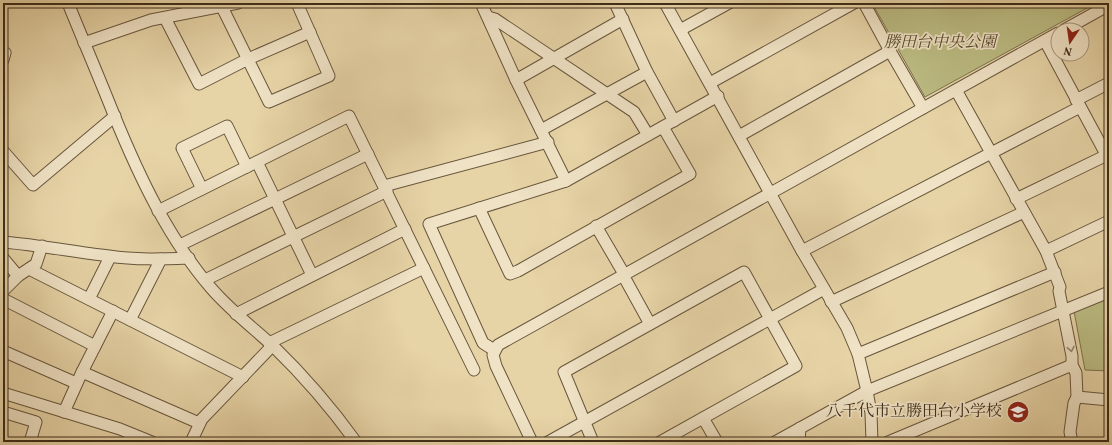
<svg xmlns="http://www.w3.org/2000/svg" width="1112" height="445" viewBox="0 0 1112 445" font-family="Vollkorn,'Noto Serif JP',serif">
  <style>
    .green { fill: #bbbb82; stroke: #7c744e }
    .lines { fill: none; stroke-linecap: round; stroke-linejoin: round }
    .minor-casing { stroke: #68563c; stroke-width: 13 }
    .minor { stroke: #efe2c5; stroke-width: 11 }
    .oneway { stroke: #96886f }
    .labels { text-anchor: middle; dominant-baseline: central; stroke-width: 3.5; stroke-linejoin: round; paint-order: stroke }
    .park-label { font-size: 16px; font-style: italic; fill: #57492e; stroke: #efe2c5 }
    .poi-label { font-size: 16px; fill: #3e2d19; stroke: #efe2c5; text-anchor: end }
  </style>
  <rect width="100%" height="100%" fill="#e6d3a6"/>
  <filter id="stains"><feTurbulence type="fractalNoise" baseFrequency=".005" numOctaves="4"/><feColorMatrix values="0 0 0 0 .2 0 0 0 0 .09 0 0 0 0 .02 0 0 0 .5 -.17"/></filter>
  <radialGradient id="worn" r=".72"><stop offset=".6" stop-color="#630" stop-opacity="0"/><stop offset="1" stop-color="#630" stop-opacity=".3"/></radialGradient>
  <g class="green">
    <polygon points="872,3 1087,3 1089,7 925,97"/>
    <polygon points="1109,296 1109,371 1085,370 1074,311"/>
  </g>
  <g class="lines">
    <g class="minor-casing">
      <g id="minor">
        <path d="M68,3C83,40 99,77 114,115C139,176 168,238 211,288C230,310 252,327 273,346C305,377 330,406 356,442"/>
        <polyline points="481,3 516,80 566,181"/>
        <polyline points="615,3 647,72 674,121"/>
        <polyline points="665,3 802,251 847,328 858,354 867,391 871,413 872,442"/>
        <polyline points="864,3 890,51 923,108"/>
        <polyline points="221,5 269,102 329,76 297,3"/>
        <polyline points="488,17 495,19 634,112 648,135"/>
        <polyline points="165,18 199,84 248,59 310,32"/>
        <polyline points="680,30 729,3"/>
        <polyline points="1064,30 1109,5"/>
        <polyline points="1045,41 1109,160"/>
        <polyline points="84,43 151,20 238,3"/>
        <polyline points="3,52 5,53 3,60"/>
        <polyline points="516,80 623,19"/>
        <polyline points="710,83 854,3"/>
        <polyline points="956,90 1046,251 1060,287 1059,291 1072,356 1072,365 1076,373 1077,397 1074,403 1070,432 1072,442"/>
        <polyline points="1076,100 1109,83"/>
        <polyline points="541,130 647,72"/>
        <polyline points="739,136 890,51"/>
        <polyline points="3,151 33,185 115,116"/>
        <polyline points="257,162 312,275"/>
        <polyline points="384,186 548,142"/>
        <polyline points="202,189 182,148 227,126 247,167"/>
        <polyline points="1016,199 1109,154"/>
        <polyline points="479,208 510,274 518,271 690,174 663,127"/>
        <polyline points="158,211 349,116 474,370"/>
        <polyline points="596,226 624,274"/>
        <path d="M3,242C39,245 74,252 109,256C135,260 162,259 189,258"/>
        <polyline points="180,245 368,154"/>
        <polyline points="802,251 1080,107"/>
        <polyline points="1046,251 1109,221"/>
        <polyline points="3,258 18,276"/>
        <polyline points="29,269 243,377"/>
        <polyline points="623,275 650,324"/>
        <polyline points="205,280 387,191"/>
        <polyline points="3,291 18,276 36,264 42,246"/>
        <polyline points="3,299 95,346"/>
        <polyline points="89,299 110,257"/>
        <polyline points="831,302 1024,212"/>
        <polyline points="236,314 405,229"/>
        <polyline points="130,320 161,259"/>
        <polyline points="269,343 424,268"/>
        <polyline points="494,350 483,343 429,224 566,181 718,96"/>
        <polyline points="3,351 76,383"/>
        <polyline points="858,354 1055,272"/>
        <polyline points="82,372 199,423"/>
        <polyline points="3,393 120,429 152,442"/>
        <polyline points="1077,397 1109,400"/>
        <polyline points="3,412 36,422 30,442"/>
        <polyline points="64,412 82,372 113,311"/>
        <polyline points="703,418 717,442"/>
        <polyline points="191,442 202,419 272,346"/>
        <polyline points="532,442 496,366 493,355 498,345 1058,33"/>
        <polyline points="548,442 824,289"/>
        <polyline points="593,442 564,372 744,272 796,366 660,442"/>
        <polyline points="775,442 867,391 1109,292"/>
        <polyline points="799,442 800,428"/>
        <polyline points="888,442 1072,365"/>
      </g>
    </g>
    <use href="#minor" class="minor"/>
  </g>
  <defs><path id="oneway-chevron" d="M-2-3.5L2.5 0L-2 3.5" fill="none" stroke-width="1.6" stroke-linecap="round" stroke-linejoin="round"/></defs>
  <use class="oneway" href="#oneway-chevron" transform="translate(1071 349) rotate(79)"/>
  <defs>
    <g id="school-disc" transform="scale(1.15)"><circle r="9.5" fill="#8f2418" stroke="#efe2c5"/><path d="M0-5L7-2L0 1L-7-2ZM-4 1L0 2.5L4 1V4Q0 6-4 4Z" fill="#fff"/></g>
  </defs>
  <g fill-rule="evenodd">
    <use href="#school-disc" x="1018" y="412"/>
  </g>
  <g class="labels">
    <g class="park-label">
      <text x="940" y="43">勝田台中央公園</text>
    </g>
    <g class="poi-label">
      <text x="1002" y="412">八千代市立勝田台小学校</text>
    </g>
  </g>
  <rect width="1112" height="445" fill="none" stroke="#e6d3a6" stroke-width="16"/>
  <rect x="4" y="4" width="1104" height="437" fill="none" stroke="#3e2d19" stroke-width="2"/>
  <rect x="8" y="8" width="1096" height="429" fill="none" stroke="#3e2d19"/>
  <g transform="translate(1070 42) rotate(193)"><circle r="19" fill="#efe2c5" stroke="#a89a80"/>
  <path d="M0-3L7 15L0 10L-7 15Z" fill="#8f2418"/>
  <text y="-6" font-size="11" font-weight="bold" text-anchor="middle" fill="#3e2d19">N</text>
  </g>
  <rect width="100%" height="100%" filter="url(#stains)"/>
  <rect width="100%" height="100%" fill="url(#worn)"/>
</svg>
